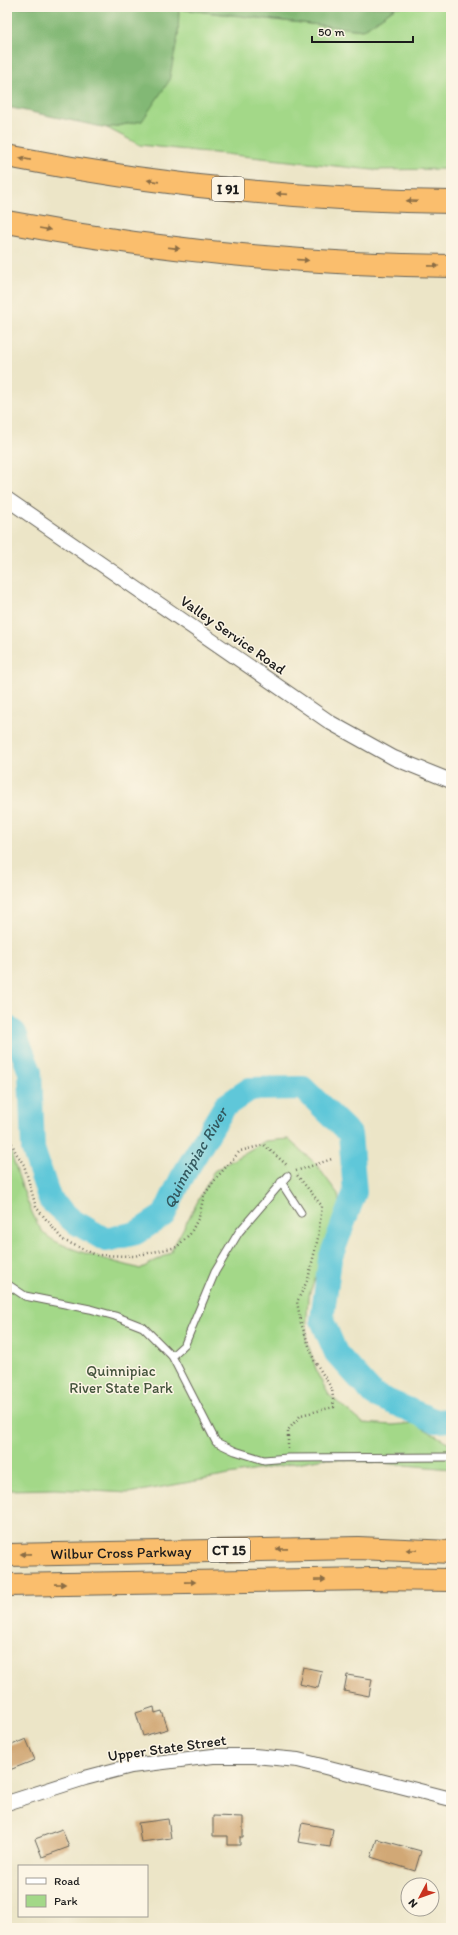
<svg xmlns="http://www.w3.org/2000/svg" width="458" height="1935" viewBox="0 0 458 1935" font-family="Itim,sans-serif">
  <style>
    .green { fill: #a3d888; stroke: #607a52 }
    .forest { fill: #82b874; stroke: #4f6a48 }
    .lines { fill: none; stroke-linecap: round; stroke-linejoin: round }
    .river { stroke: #5ec7d9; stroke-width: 24 }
    .building { fill: #d1a876 }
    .service-casing { stroke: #656258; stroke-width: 9 }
    .minor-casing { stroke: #656258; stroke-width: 16 }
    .motorway-casing { stroke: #656258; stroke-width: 24 }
    .path { stroke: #656258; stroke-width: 2.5; stroke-dasharray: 1 3; stroke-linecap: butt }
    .service { stroke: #fff; stroke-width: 7 }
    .minor { stroke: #fff; stroke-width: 14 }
    .motorway { stroke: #fabe6d; stroke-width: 22 }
    .oneway { fill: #8b6d44 }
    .labels { text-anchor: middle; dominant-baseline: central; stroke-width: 3; stroke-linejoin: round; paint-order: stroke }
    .shield { fill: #fcf5e5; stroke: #5f5d58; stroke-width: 1 }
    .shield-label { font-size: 14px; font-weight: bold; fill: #1c1c1c }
    .street-label { font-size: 15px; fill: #1c1c1c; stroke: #fcf5e5 }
    .park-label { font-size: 15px; fill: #44543c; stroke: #fcf5e5 }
    .water-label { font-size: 16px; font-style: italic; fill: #33585e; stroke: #fcf5e5 }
  </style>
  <rect width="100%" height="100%" fill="#fcf5e5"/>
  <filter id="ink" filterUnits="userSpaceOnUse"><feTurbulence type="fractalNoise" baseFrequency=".025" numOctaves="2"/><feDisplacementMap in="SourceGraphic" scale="8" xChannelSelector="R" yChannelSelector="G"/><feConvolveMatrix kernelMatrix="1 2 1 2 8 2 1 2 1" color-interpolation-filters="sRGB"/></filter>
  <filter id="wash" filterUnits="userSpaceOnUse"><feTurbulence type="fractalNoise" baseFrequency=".012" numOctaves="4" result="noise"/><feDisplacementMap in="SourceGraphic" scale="16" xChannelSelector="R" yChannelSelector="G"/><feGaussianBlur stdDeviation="0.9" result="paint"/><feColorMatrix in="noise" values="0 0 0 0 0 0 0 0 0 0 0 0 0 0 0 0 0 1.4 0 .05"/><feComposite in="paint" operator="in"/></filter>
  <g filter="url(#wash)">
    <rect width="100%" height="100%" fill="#ece5c7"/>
    <g class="green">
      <polygon points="396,7 451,7 451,169 373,170 140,145 107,128 142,121 178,36 178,9 363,30"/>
      <path d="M288,1139L315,1163L338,1194L341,1214L308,1297L306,1338L318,1375L329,1395L363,1423L393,1425L414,1423L451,1444V1469L324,1458L129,1493L55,1489L7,1490V1141C15,1164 29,1215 43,1232C57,1249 118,1262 140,1269L170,1253L214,1171L265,1141Z"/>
    </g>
    <polygon class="forest" points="7,7 396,7 363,30 179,9 178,36 169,81 142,121 107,128 7,107"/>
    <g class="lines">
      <path class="river" id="s1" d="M7,1027L15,1033L30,1072L33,1149L50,1200L73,1221L106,1240L136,1233L164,1215L181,1179L225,1106L250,1089L303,1088L350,1134L355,1192L330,1259L322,1320L336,1353L374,1395L436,1421L451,1420"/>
    </g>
    <g id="blocks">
      <g class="building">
        <polygon points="303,1667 322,1671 318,1688 299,1684"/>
        <polygon points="347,1675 372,1679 369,1696 344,1691"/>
        <polygon points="154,1707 155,1713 162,1711 168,1729 143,1736 136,1713"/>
        <polygon points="26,1739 35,1760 7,1771 7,1747"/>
        <polygon points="213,1816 243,1817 243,1837 240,1837 240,1845 228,1845 228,1836 213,1836"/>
        <polygon points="168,1819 171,1838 141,1842 138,1823"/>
        <polygon points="302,1823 333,1829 330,1847 298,1842"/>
        <polygon points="62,1829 69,1847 42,1857 35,1839"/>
        <polygon points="377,1839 421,1851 415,1871 371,1857"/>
      </g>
    </g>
  </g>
  <g filter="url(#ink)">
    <use href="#blocks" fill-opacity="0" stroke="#656258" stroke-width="1"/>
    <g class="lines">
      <g class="service-casing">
        <g id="service">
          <polyline points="281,1182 301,1213"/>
          <polyline points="7,1284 25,1296 90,1309 115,1316 143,1327 172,1356 216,1442 235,1451 264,1460 288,1458 451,1457"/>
          <polyline points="172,1356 185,1344 215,1272 239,1232 287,1176"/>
        </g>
      </g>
      <g class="minor-casing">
        <g id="minor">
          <polyline points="7,499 331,723 394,758 451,781"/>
          <polyline points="7,1803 85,1778 131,1766 213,1756 254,1756 298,1760 451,1799"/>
        </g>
      </g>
      <g class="motorway-casing">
        <g id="motorway">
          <path d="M7,156C153,185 302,200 451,202"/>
          <path d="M7,222C153,250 302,264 451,266"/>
          <path id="s2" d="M7,1555L358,1548L451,1552"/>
          <polyline points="7,1585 372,1579 451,1580"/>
        </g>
      </g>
      <g class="path">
        <polyline points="7,1132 16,1153 24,1165 36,1207 63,1240 96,1255 134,1256 177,1247 190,1234 199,1217 204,1195 218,1176 240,1151 264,1145 288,1166"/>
        <polyline points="296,1171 332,1159"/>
        <polyline points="288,1449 288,1430 301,1415 334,1407 332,1389 314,1360 301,1323 297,1302 308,1279 318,1238 322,1206 297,1175"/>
      </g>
      <use href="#service" class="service"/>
      <use href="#minor" class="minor"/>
      <use href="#motorway" class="motorway"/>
    </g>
    <defs><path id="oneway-solid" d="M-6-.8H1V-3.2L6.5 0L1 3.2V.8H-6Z"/></defs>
    <g class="oneway">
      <use href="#oneway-solid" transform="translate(25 159) rotate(-169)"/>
      <use href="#oneway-solid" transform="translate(153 181) rotate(-172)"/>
      <use href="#oneway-solid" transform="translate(282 194) rotate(-176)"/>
      <use href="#oneway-solid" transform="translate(412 201) rotate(-178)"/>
      <use href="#oneway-solid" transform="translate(45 229) rotate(10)"/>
      <use href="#oneway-solid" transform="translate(174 248) rotate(7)"/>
      <use href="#oneway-solid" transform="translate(303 260) rotate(4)"/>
      <use href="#oneway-solid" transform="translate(433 266) rotate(1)"/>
      <use href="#oneway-solid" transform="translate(282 1549) rotate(179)"/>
      <use href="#oneway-solid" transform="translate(412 1550) rotate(-178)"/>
      <use href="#oneway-solid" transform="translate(26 1554) rotate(179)"/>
      <use href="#oneway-solid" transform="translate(320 1580) rotate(-1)"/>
      <use href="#oneway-solid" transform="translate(190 1582) rotate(-1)"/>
      <use href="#oneway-solid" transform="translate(60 1584) rotate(-1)"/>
    </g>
  </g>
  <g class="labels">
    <g class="shield">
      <rect x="212" y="177" width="32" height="24" rx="3"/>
      <rect x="208" y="1538" width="42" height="24" rx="3"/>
    </g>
    <g class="shield-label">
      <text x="228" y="189">I 91</text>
      <text x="229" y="1550">CT 15</text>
    </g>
    <g class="street-label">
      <text transform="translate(233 635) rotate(35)">Valley Service Road</text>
      <text stroke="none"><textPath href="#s2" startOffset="114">Wilbur Cross Parkway</textPath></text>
      <text transform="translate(167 1748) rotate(-8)">Upper State Street</text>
    </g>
    <g class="park-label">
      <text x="121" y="1371">Quinnipiac<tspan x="121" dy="17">River State Park</tspan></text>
    </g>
    <g class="water-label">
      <text stroke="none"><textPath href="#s1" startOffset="381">Quinnipiac River</textPath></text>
    </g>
  </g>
  <rect width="458" height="1935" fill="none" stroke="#fcf5e5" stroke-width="24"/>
  <rect x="18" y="1865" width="130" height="52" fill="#fcf5e5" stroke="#a29e95"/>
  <rect x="26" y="1878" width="20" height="6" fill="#ffffff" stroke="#a29e95"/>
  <text x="54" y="1885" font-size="12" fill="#1c1c1c">Road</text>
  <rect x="26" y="1895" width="20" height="12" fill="#a3d888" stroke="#a29e95"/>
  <text x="54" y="1905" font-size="12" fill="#1c1c1c">Park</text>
  <g transform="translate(420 1897) rotate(229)"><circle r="19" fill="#fcf5e5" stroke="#a29e95"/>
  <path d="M0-3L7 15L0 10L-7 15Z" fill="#c8321e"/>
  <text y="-6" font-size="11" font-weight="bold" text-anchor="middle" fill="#1c1c1c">N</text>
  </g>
  <path d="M312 36v6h101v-6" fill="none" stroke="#1c1c1c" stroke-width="2"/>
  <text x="318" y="36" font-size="12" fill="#1c1c1c" stroke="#fcf5e5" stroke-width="3" paint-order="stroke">50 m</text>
</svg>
